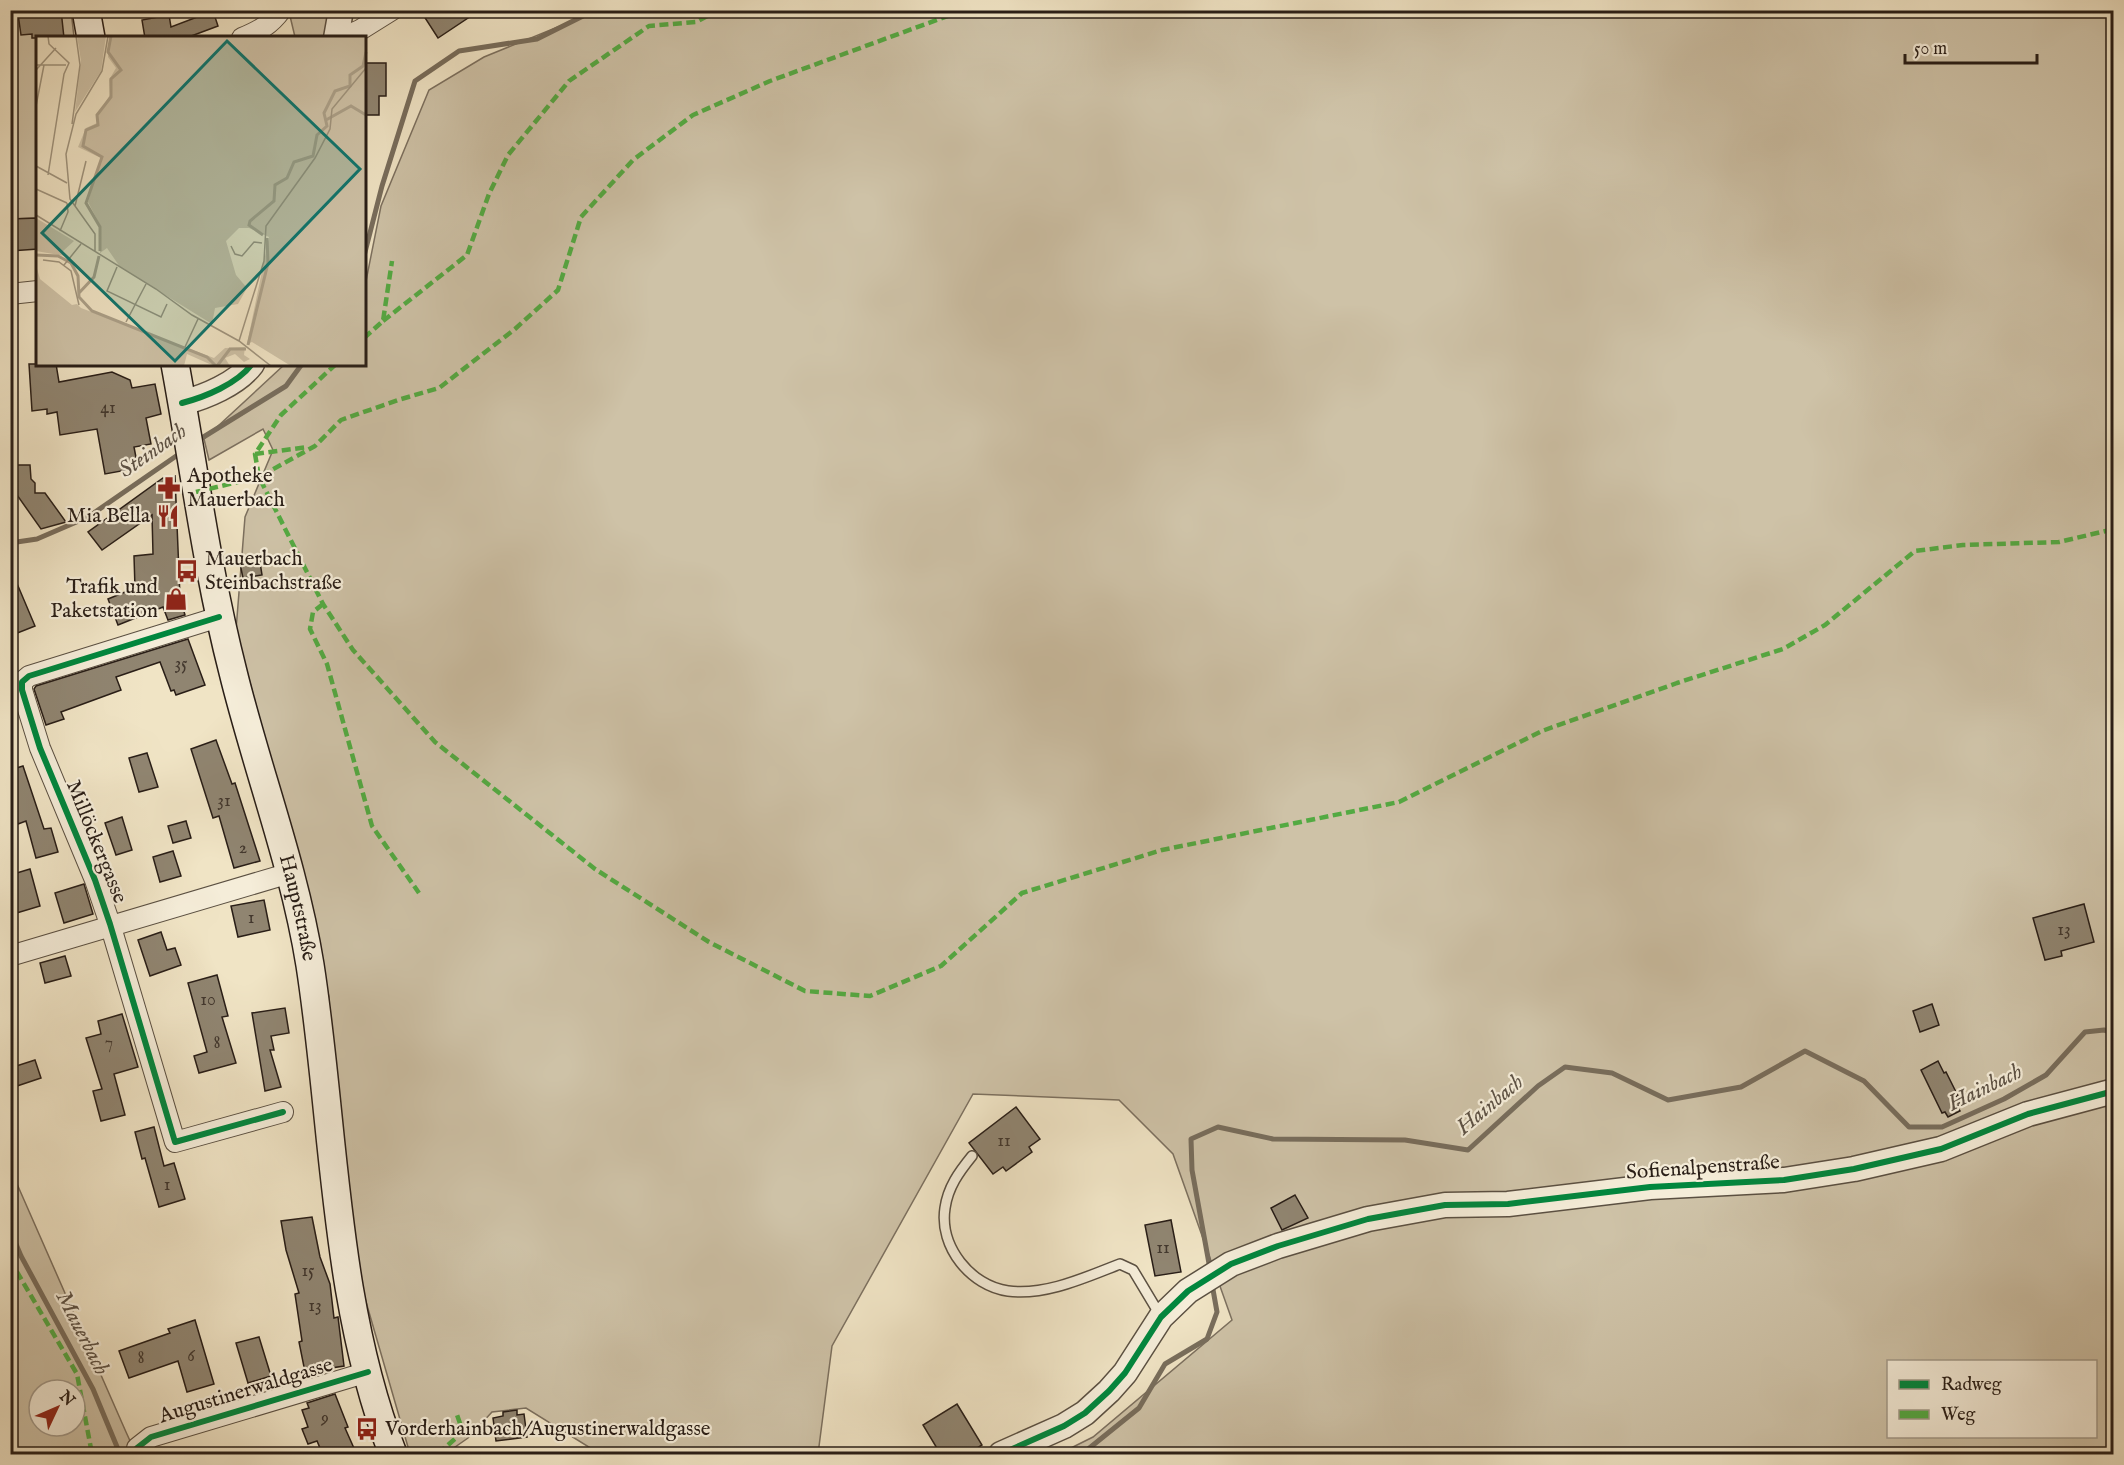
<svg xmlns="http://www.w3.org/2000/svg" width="2124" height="1465" viewBox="0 0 2124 1465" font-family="'IM FELL English',serif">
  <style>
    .green { fill: #cec2a7; stroke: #7c705f; stroke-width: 1.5; fill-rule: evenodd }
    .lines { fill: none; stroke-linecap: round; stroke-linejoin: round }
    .stream { stroke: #786d5c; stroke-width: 5 }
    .building { fill: #908571; stroke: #291e17; stroke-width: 1.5 }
    .service-casing { stroke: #5b5042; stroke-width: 12 }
    .minor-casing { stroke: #5b5042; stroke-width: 22 }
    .tertiary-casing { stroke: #5b5042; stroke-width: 27 }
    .secondary-casing { stroke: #291e17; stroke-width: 30 }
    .service { stroke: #f5edd9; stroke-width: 9 }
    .minor { stroke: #f5edd9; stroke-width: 20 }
    .tertiary { stroke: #f5edd9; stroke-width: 24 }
    .secondary { stroke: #f5edd9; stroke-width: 27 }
    .quiet { stroke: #53aa42; stroke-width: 4.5; stroke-dasharray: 9 4.5; stroke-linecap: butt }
    .cycleway-casing { stroke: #f5edd9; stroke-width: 10 }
    .cycleway { stroke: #00873e; stroke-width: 6 }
    .labels { text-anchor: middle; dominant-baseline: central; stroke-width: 4.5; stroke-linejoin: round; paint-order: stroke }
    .number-label { font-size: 18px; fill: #43382e }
    .poi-label { font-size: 21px; fill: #291e17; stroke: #f5edd9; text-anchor: start }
    .street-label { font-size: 21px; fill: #291e17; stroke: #f5edd9 }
    .water-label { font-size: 22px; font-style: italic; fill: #5d5245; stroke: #f5edd9 }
    .inset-river { fill: none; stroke: #aca18a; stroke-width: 3 }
    .inset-road { fill: none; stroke: #a0957f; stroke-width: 1.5 }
    .view { fill: #0f766e; fill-opacity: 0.15; stroke: #0f766e; stroke-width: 3 }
    .inset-edge { fill: none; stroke: #291e17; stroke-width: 3 }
  </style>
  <rect width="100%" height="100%" fill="#f0e4c5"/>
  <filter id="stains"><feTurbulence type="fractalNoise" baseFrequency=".00333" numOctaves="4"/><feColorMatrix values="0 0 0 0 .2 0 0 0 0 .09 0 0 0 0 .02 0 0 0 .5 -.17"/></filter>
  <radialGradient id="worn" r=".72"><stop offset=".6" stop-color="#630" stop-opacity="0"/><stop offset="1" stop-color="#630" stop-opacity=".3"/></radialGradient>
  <g class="green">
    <polygon points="11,11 71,11 74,37 38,38 37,218 11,219"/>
    <polygon points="293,11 331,11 325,37 295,37 290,16"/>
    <path d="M597,11H2113V1454H1059L1093,1437L1232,1320L1173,1154L1119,1100L973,1094L832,1346L818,1454H600L526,1408L492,1412L468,1438L445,1454H410L360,1281L327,1023L329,997L299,868L236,630L245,517L273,450L263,429L209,460L204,439L284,365L364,364L365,286L381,206L429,90L484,57ZM1888,1362H2096V1436H1888Z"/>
    <path d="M10,1168L126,1432L136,1454H11ZM39,1390H75V1426H39Z"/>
  </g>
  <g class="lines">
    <g class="stream">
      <polyline points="364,256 382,186 415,81 459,51 537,39 595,10"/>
      <polyline points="197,441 286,386 302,364"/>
      <polyline points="10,543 37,539 88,517 182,452"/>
      <polyline points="10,1230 21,1256 93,1389 120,1454"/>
      <polyline points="1210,1269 1192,1170 1191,1139 1218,1127 1273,1139 1405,1140 1468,1150 1538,1086 1565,1067 1612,1073 1668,1100 1741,1087 1805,1051 1864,1081 1909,1127 1942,1127 2004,1099 2046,1075 2085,1032 2104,1030 2114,1033"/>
      <polyline points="1082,1454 1139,1408 1165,1364 1207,1339 1217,1312 1212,1284"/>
    </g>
  </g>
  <g class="building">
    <polygon points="44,10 61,10 64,38 32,38 32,34 21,35 18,14"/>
    <polygon points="420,10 480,10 438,38"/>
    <polygon points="213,11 218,26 186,38 145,38 142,20 169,15 171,27"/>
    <polygon points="364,63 386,63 386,96 379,96 379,115 364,115"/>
    <polygon points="38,218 38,249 10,251 10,219"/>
    <polygon points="29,364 56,364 59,382 112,372 130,380 132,388 155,384 161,414 146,418 151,444 134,447 138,468 105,474 97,429 60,435 57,412 47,414 47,409 32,411"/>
    <polygon points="10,465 30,465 31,479 35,483 35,493 45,493 66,522 41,529 10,485"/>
    <polygon points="175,476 180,597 185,615 168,620 163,607 118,625 108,599 135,588 134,556 153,554 152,515 102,550 88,532 163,478"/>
    <polygon points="259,556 262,575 243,578 239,559"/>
    <polygon points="10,567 35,626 10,636"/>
    <polygon points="188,639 205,685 176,695 174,690 171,691 160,662 116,677 121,690 61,712 64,719 46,725 34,689 36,686"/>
    <polygon points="216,740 232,784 235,783 260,861 234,868 219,816 213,818 191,749"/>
    <polygon points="147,753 158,787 139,792 129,758"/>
    <polygon points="23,766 44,829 51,828 58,852 36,858 26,821 18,824 14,813 10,814 10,770"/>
    <polygon points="122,817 132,850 116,855 105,823"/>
    <polygon points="186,821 191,838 173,843 168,826"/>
    <polygon points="173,851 181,876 160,882 153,857"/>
    <polygon points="30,869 40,906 10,915 10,875"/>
    <polygon points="84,884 93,914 64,923 55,893"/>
    <polygon points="264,900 270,930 238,937 231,906"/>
    <polygon points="2084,904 2094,942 2061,951 2062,956 2045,960 2033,918"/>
    <polygon points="161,932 167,950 175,948 181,965 150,976 138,940"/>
    <polygon points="65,956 71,976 45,983 40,963"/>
    <polygon points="217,975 228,1016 222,1017 236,1063 199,1073 194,1056 207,1052 188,983"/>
    <polygon points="1932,1004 1939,1025 1920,1032 1913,1011"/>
    <polygon points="285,1008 289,1033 271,1036 274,1050 270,1050 281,1087 265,1091 252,1013"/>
    <polygon points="122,1014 138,1067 114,1074 125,1115 101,1121 93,1091 102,1089 86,1038 101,1034 98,1021"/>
    <polygon points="35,1060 41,1078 14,1087 10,1078 10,1068"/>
    <polygon points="1938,1061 1944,1073 1946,1072 1958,1096 1956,1096 1960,1105 1957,1106 1960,1111 1948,1117 1945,1112 1942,1113 1921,1070"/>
    <polygon points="1016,1107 1040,1139 1029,1147 1032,1152 1006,1171 1003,1167 993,1174 969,1143"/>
    <polygon points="154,1127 164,1166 174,1163 185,1199 159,1207 145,1158 142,1159 135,1132"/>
    <polygon points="1295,1195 1308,1218 1282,1230 1271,1208"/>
    <polygon points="312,1217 320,1257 330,1284 334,1318 338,1317 344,1366 305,1372 299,1342 302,1341 295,1294 299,1293 286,1250 281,1221"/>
    <polygon points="1171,1220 1181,1272 1155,1276 1145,1225"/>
    <polygon points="195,1320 214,1384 187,1392 178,1361 129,1378 119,1351 170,1333 168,1329"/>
    <polygon points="259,1337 271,1376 248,1383 236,1343"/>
    <polygon points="335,1394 348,1427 345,1428 357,1455 323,1455 317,1441 308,1444 302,1429 308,1427 302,1410 309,1408 307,1403"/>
    <polygon points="957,1404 982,1445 966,1455 941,1455 923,1425"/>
    <polygon points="517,1410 517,1415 524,1414 527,1437 496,1441 493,1418 503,1416 503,1412"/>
  </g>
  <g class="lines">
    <g class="service-casing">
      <path id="service" d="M972,1156C959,1172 948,1187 945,1208C939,1247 971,1286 1008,1291C1046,1296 1086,1277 1120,1264L1133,1270L1160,1315"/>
    </g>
    <g class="minor-casing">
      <g id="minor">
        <path d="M242,38C259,31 270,25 281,10"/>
        <polyline points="342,38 360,30 392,10"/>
        <polyline points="10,294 38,291"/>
        <polyline points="219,617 29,676 22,682 22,690 40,748 95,880 110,924 175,1142 283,1112"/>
        <polyline points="10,956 290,873"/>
        <polyline points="137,1448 151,1437 368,1372"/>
      </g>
    </g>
    <g class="tertiary-casing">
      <g id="tertiary">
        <polyline points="336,38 341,10"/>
        <path d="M182,403C205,397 237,384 252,364"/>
        <polyline points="1001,1454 1064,1426 1085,1413 1109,1391 1125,1373 1161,1317 1188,1291 1231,1264 1278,1246 1368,1219 1445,1205 1508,1204 1650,1187 1784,1180 1854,1169 1941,1149 2028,1114 2114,1091"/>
      </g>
    </g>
    <g class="secondary-casing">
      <g id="secondary">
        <polyline points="86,10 91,38"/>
        <path id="s1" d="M175,364C194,467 207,571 233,672C257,770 294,865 310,965C335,1126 333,1300 393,1454"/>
      </g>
    </g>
    <use href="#service" class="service"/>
    <use href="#minor" class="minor"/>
    <use href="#tertiary" class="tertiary"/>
    <use href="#secondary" class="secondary"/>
    <g class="quiet">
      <polyline points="383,321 467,255 489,194 508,155 569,81 649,26 696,22 719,10"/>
      <polyline points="364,338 383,321 392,261"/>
      <polyline points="336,364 281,415 255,454 259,477 323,604 353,650 435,742 595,869 709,942 805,991 870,996 941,966 1022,893 1162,850 1399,802 1542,731 1677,683 1783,649 1825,625 1915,551 1963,545 2059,542 2114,529"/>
      <polyline points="255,454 308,447"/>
      <polyline points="196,492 259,477 315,446 341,420 398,400 439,388 515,329 558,290 581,217 633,160 693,115 770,81 964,10"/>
      <polyline points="323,604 313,612 310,629 327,664 372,826 419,893"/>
      <polyline points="10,1260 77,1374 92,1454"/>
      <polyline points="438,1454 457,1437 462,1429 456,1412"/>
    </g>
    <g class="cycleway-casing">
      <g id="cycleway">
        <path d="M182,403C205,397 237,384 252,364"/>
        <polyline points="219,617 29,676 22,682 22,690 40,748 95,880 110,924 175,1142 283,1112"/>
        <polyline points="137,1448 151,1437 368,1372"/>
        <polyline points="1001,1454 1064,1426 1085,1413 1109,1391 1125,1373 1161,1317 1188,1291 1231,1264 1278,1246 1368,1219 1445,1205 1508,1204 1650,1187 1784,1180 1854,1169 1941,1149 2028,1114 2114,1091"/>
      </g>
    </g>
    <use href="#cycleway" class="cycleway"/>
  </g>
  <defs>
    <g id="pharmacy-bare" transform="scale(1.8)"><path d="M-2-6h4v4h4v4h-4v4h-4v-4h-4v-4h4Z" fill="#8f2418" stroke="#f5edd9" stroke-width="2.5" paint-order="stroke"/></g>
    <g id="restaurant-bare" transform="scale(1.8)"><path d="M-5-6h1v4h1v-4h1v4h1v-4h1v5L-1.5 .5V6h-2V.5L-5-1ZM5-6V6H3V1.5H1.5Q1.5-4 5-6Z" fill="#8f2418" stroke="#f5edd9" stroke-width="2.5" paint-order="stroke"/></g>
    <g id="bus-bare" transform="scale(1.8)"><path d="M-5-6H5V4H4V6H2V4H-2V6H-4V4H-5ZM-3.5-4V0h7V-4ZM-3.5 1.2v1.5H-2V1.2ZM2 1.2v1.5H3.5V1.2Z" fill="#8f2418" stroke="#f5edd9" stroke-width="2.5" paint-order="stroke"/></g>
    <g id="shop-bare" transform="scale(1.8)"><path d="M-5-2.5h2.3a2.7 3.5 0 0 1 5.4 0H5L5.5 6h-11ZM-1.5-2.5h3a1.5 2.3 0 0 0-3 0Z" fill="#8f2418" stroke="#f5edd9" stroke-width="2.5" paint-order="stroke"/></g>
  </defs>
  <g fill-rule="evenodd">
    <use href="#pharmacy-bare" x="169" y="488"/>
    <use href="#restaurant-bare" x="168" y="516"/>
    <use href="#bus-bare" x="187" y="571"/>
    <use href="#shop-bare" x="176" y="599"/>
    <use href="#bus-bare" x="367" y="1429"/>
  </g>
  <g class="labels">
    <g class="number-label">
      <text x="108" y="408">41</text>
      <text x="181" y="664">35</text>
      <text x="224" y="801">31</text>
      <text x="243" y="848">2</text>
      <text x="251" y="918">1</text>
      <text x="2064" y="930">13</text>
      <text x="208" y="1000">10</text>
      <text x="109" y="1043">7</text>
      <text x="217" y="1043">8</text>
      <text x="1004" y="1141">11</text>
      <text x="167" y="1185">1</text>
      <text x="1163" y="1248">11</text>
      <text x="308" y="1271">15</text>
      <text x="315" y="1306">13</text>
      <text x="191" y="1356">6</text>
      <text x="141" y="1358">8</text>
      <text x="325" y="1418">9</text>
    </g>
    <g class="poi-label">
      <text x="187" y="476">Apotheke<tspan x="187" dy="24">Mauerbach</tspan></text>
      <text x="150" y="516" text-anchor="end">Mia Bella</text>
      <text x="205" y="559">Mauerbach<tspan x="205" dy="24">Steinbachstraße</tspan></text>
      <text x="158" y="587" text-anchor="end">Trafik und<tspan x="158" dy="24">Paketstation</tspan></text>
      <text x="385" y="1429">Vorderhainbach/Augustinerwaldgasse</text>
    </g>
    <g class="street-label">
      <text transform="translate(96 842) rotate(68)">Millöckergasse</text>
      <text stroke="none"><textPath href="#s1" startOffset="558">Hauptstraße</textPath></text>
      <text transform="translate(1703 1168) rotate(-4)">Sofienalpenstraße</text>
      <text transform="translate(246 1391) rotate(-17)">Augustinerwaldgasse</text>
    </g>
    <g class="water-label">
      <text transform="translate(153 451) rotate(-35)">Steinbach</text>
      <text transform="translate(1985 1088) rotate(-26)">Hainbach</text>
      <text transform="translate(1490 1105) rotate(-40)">Hainbach</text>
      <text transform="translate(82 1333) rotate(63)">Mauerbach</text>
    </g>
  </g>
  <g transform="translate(36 36)">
    <rect width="330" height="330" fill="#f0e4c5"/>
    <path d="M41,0H70L65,35L39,76L45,25ZM75,0H330V330H255L216,306L211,308L233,201L213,192H203L190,205L200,239L211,252L202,268L179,272L176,288L84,231L71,212L64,217V189L52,166L65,122L42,111L50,92L61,87V79L74,59L73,44L80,32L72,21ZM0,182L38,205L26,216L29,220L0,215ZM0,229L4,243L36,269L41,268L45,272L178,322L189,312L209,311L208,319L214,323L208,326L199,318L189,322L194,330H178L151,318L148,330H0Z" fill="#cec2a7"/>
    <path class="inset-river" d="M290,84L315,70L330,79M227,199L213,189L214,185L238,165L239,149L251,142L258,126L277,120L281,99L291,90L288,77L299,55L314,50V39L327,30L330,16M64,215V191L50,167L66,121L47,110L50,94L62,89L61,79L75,61V43L85,34L72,16L75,0M0,219L22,220L35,227L42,240L43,261L56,275L171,321L180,330M43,257L58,241L63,220M212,309L232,227L231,202M181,330L194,313H210"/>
    <path class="inset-road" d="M0,29H30M0,34L20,12M0,70L8,29M36,88L44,29L40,0M0,130L31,147M12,139L28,38L33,27L13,8L12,0M0,153L31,167M39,170L50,125M0,179L120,253L156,279L203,305L235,330M24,195L32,176L31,167M195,210L199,218L206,220L218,206L226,207M59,215V198L34,163L30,118L40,78L66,35L72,0M7,224L23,226L35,235L43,269M28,229L45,208M81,231L71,255L125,281L131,268M90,286L110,248M203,305L228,225L230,190L279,122L294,93L296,73L330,32M149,311L162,283"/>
    <path class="view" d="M191,5L324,133L139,325L6,197Z"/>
    <rect width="330" height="330" class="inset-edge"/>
  </g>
  <rect width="2124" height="1465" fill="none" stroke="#f0e4c5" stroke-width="36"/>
  <rect x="12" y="12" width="2100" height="1441" fill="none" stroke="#291e17" stroke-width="3"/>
  <rect x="18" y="18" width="2088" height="1429" fill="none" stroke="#291e17" stroke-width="1.5"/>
  <rect x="1887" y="1360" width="210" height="78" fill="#f5edd9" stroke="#a39a8b" stroke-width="1.5"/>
  <rect x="1899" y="1380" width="30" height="9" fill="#00873e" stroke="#a39a8b" stroke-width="1.5"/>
  <text x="1941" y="1390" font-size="18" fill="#291e17">Radweg</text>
  <rect x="1899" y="1410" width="30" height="9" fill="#53aa42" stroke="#a39a8b" stroke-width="1.5"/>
  <text x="1941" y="1420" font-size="18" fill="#291e17">Weg</text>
  <g transform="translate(57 1408) rotate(46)"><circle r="28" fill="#f5edd9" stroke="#a39a8b" stroke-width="1.5"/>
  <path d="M0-4.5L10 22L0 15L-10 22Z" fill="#8f2418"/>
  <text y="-9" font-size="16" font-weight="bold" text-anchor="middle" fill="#291e17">N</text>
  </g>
  <path d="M1905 54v9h132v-9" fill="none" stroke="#291e17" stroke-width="3"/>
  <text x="1914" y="54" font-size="18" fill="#291e17" stroke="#f5edd9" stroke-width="4.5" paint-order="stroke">50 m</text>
  <rect width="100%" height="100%" filter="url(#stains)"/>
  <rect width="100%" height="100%" fill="url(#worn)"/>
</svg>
